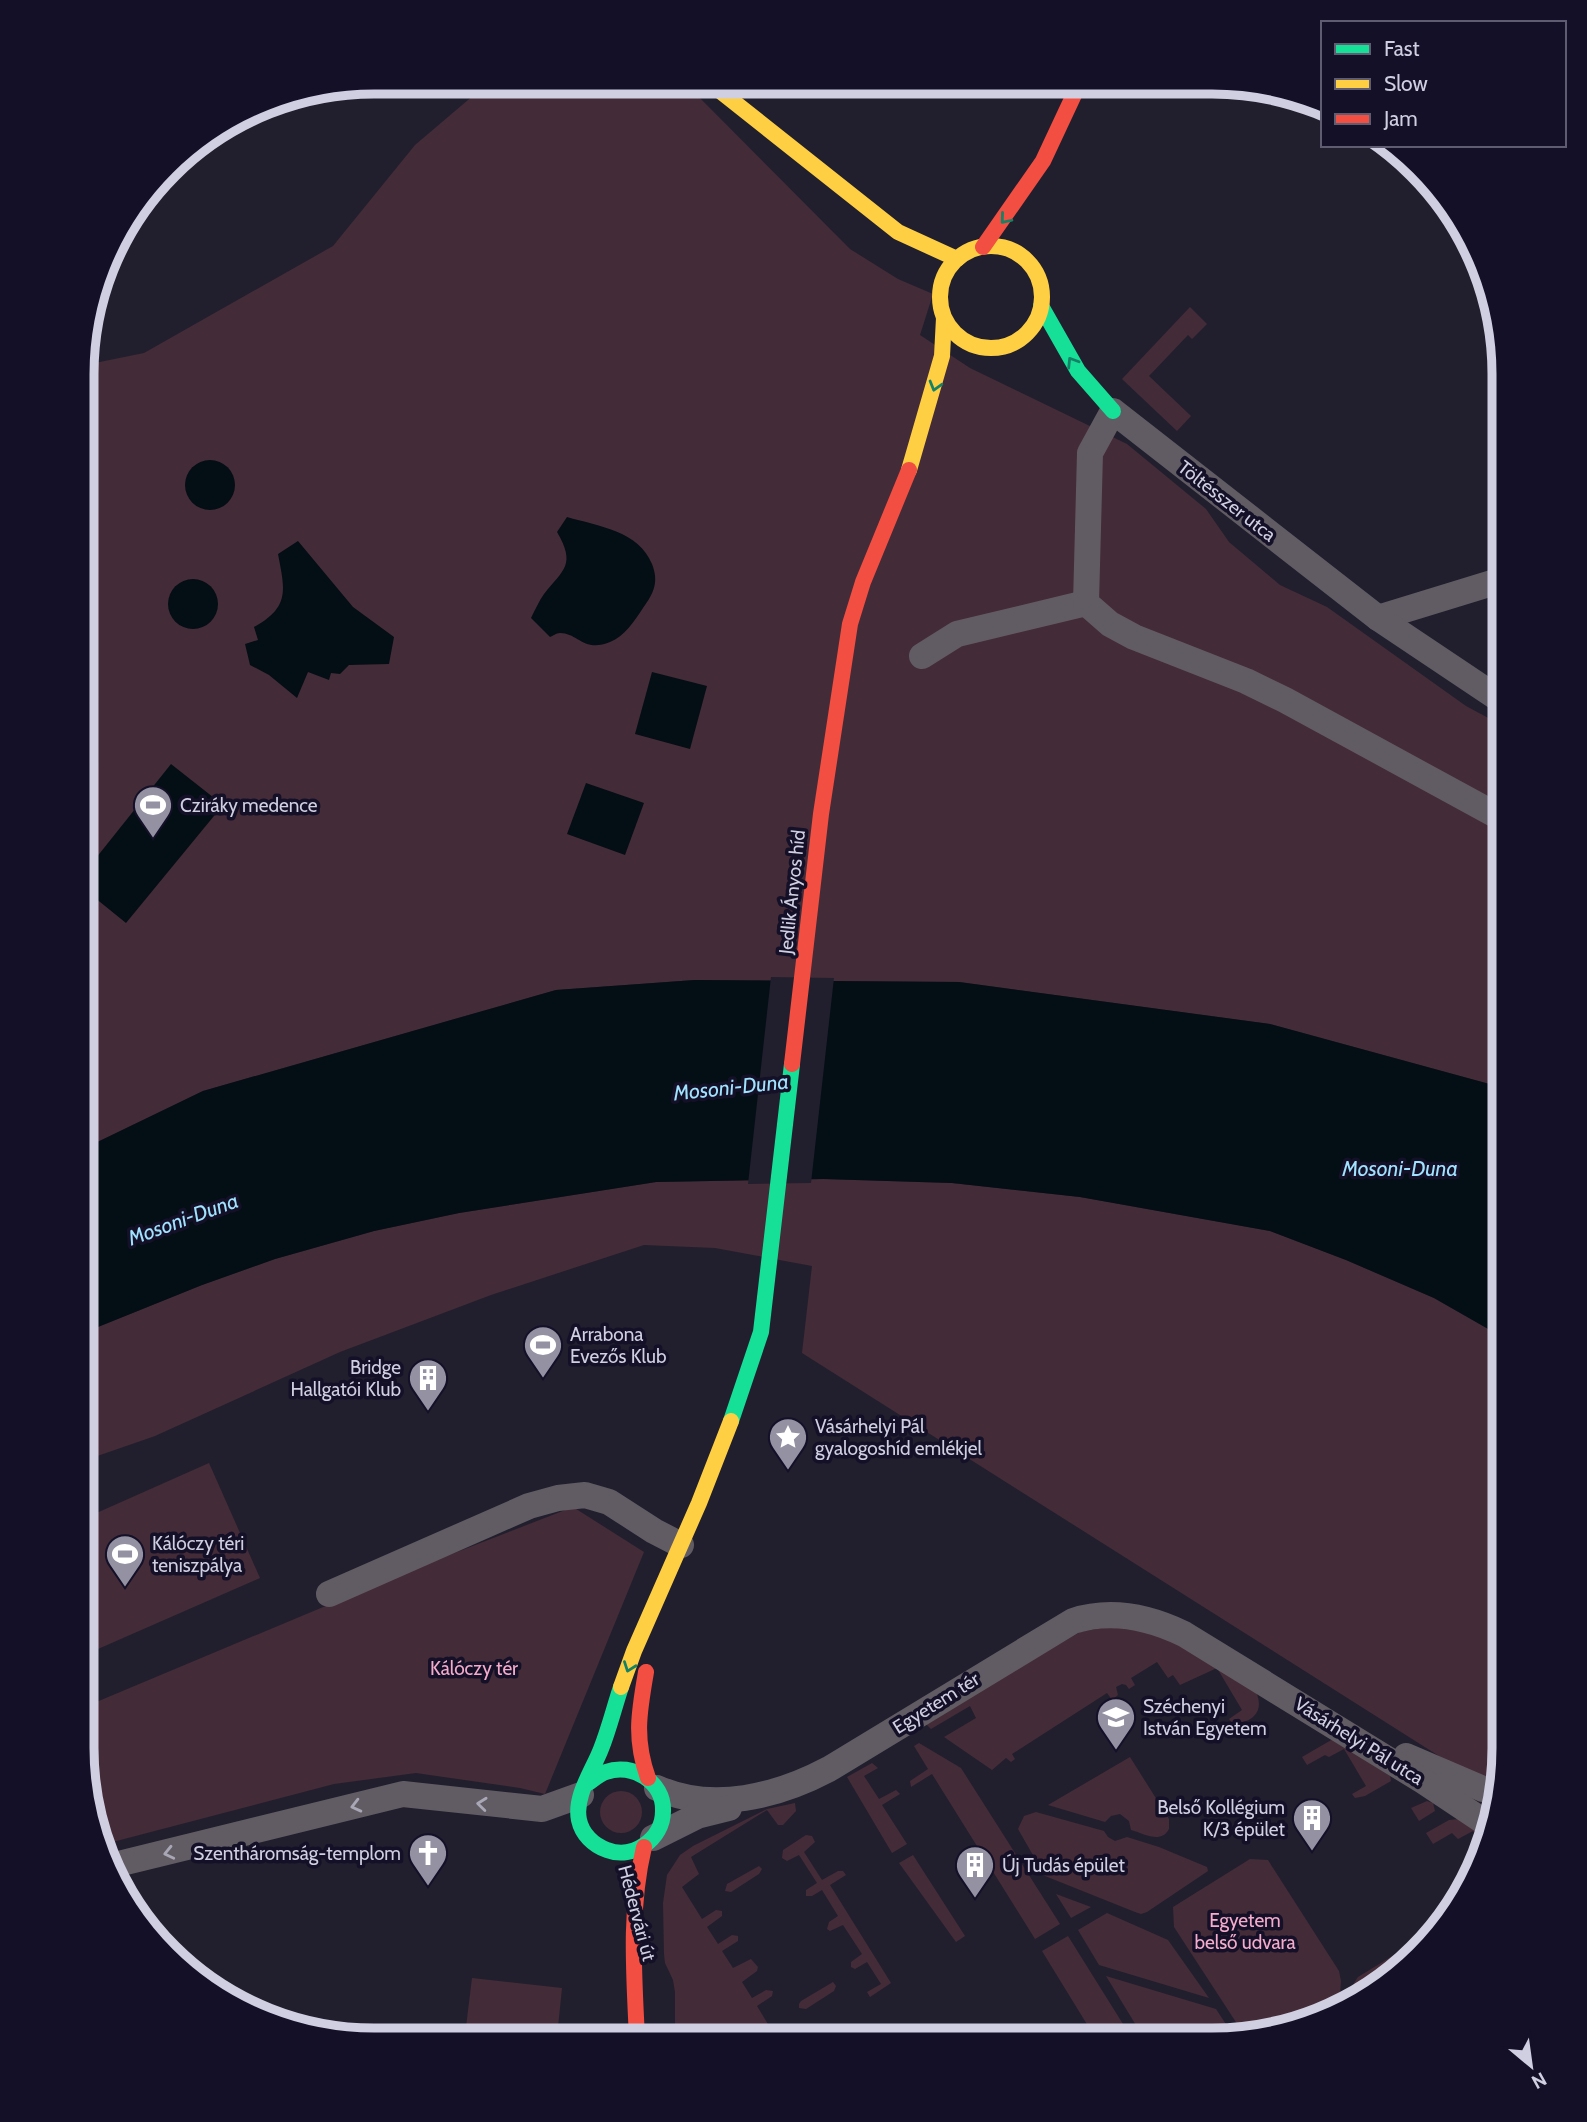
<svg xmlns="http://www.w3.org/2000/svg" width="1587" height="2122" viewBox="0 0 1587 2122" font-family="Cabin,sans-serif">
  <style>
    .green { fill: #442b38 }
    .water { fill: #040e15 }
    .pier { fill: #211f2d }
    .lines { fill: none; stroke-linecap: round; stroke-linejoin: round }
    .street { stroke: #615c63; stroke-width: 26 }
    .fast { stroke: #16e098; stroke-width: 16 }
    .slow { stroke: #ffcf43; stroke-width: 16 }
    .jam { stroke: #f24e42; stroke-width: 16 }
    .oneway { stroke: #158266 }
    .oneway2 { stroke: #a9a7b5 }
    .labels { text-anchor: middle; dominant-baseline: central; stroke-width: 7; stroke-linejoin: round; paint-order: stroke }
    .street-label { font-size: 19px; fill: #d0cfe1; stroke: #141028 }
    .poi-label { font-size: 19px; fill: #d0cfe1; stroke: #141028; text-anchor: start }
    .park-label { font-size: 19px; fill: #f5abcb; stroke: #141028 }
    .water-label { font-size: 21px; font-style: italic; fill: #a1e3ff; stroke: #141028 }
    .rim { fill: none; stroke: #d0cfe1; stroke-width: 9 }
  </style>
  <rect width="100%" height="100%" fill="#211f2d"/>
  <g class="green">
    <polygon points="488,83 685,83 850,249 898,279 933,294 920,335 970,368 1127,444 1206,509 1229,542 1280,585 1327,607 1466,706 1505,727 1504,1088 1270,1024 959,982 695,980 556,990 203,1091 83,1149 85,365 144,353 333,246 415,145"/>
    <polygon points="1190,307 1207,324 1192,339 1188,335 1149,376 1191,416 1177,431 1122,379"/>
    <polygon points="824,1179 952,1183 1080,1197 1270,1231 1346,1260 1434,1298 1504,1338 1504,1767 1499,1794 802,1353 812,1266 715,1248 644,1245 491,1295 340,1352 155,1436 83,1461 83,1333 202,1285 275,1259 374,1231 459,1213 656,1182"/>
    <polygon points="209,1463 260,1578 82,1656 83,1519"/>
    <polygon points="573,1507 644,1552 545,1794 520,1788 416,1773 334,1784 105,1844 82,1748 82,1708 421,1566"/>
    <path d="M1108,1627L1143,1630L1177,1643L1256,1692C1265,1711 1252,1724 1232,1723L1229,1719L1242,1710L1217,1668L1180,1685L1173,1675L1168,1678L1157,1662L1131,1678L1135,1685L1129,1689L1126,1685L1122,1684L1116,1687L1118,1695L1112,1700L1107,1693L1012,1754L1015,1759L1011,1762L1006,1758L992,1770L944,1737L976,1718L970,1706L931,1729L925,1723L1080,1632Z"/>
    <polygon points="1333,1739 1390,1776 1391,1781 1365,1796 1355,1798 1352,1794 1366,1786 1344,1749 1329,1757 1325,1755 1307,1765 1302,1757"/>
    <polygon points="919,1743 961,1768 1060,1924 1035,1939 932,1774 911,1787 910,1781 928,1769 914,1746"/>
    <path d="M1130,1757L1169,1819V1829C1161,1844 1145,1834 1131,1830L1129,1821L1120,1814L1111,1816L1105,1822L1048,1805Z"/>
    <polygon points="872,1763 878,1768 864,1776 879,1799 896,1790 900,1794 882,1805 907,1844 892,1853 847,1777"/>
    <circle cx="621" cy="1812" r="21"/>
    <polygon points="1427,1801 1433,1803 1435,1811 1419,1821 1411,1808"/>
    <polygon points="795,1803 796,1811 783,1825 778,1825 767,1810 691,1857 699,1874 682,1887 702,1919 716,1910 722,1911 722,1916 707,1927 718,1944 732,1935 738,1936 738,1941 722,1951 733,1968 751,1959 758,1967 757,1971 742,1982 752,1998 766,1990 773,1991 772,1996 757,2006 777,2039 675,2038 675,1992 673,1980 665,1963 664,1954 663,1903 667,1875 680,1855 693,1846 767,1809"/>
    <polygon points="1036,1812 1104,1831 1108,1837 1115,1841 1127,1837 1159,1847 1207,1867 1208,1871 1147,1912 1141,1914 1135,1912 1045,1876 1018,1829 1024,1816"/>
    <polygon points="1459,1819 1490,1839 1485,1851 1473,1831 1458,1839 1452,1833 1433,1844 1426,1833 1449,1820"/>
    <polygon points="806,1835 812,1836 815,1842 804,1852 822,1880 838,1871 843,1871 846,1875 830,1885 891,1983 870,1997 867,1992 881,1984 867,1962 855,1969 851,1967 851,1962 862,1954 843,1925 830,1931 827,1929 829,1922 838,1916 822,1890 812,1896 806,1896 806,1890 817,1883 799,1855 787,1861 782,1858 783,1850"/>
    <polygon points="913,1855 965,1936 956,1942 899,1863"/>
    <polygon points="1250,1859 1268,1860 1339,1971 1341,1981 1339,2010 1243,2033 1174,1927 1173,1907"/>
    <polygon points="759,1866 762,1869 759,1874 731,1892 725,1891 727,1884"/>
    <polygon points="1056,1894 1091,1907 1071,1918"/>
    <polygon points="1107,1913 1168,1940 1209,1998 1099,1965 1078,1930"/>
    <polygon points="1068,1936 1123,2024 1118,2027 1112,2026 1096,2039 1042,1951"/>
    <polygon points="1407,1947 1414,1958 1406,1967 1353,2003 1354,1983 1358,1977"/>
    <polygon points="1106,1976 1216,2009 1233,2035 1213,2040 1145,2040"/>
    <polygon points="472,1978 562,1988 557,2037 466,2027"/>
    <polygon points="833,1982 836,1986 834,1991 806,2009 799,2008 799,2004 801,2001"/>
  </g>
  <g class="water">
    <circle cx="210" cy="485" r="25"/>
    <path d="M567,517C598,526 639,531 652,564C659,582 654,593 643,608C635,620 624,637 610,642C584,653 578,633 560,633C556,633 553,636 550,637L531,618C535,610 539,601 544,594C564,569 576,565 557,532Z"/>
    <path d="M298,541L353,607L394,637L389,664L349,665L340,674L331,673L329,680L308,672L297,698L269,675L250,665L245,644L258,640L254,627C290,607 285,590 278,554Z"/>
    <circle cx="193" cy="604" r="25"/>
    <polygon points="652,672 707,686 690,749 635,734"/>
    <polygon points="171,764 223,805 126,923 84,889 84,873"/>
    <polygon points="586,783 644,803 625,855 567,834"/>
    <polygon points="695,980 959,982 1270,1024 1504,1088 1504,1338 1434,1298 1346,1260 1270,1231 1080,1197 952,1183 824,1179 656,1182 459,1213 374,1231 275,1259 202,1285 83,1333 83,1149 203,1091 556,990"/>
  </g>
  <polygon class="pier" points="771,977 834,978 811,1183 748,1184"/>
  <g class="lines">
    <g class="street">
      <polyline points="1378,618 1505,579"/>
      <polyline points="922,656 957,634 1086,603"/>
      <polyline points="1505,820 1285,700 1246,681 1134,637 1110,624 1086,603 1090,453 1113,411 1378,618 1505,703"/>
      <polyline points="329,1594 529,1506 558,1498 585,1495 609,1502 654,1531 681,1545"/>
      <polyline points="1406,1756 1483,1789 1499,1792"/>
      <path d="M657,1788C713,1813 778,1796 829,1769L1073,1621C1110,1609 1149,1617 1184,1634L1423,1781L1492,1827"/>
      <polyline points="653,1838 697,1816 729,1808"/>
      <polyline points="110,1866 403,1794 542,1809 581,1795"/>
    </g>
    <g class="fast">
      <polyline points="1041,306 1078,371 1113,411"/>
      <polyline points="731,1421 761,1332 792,1064"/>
      <path d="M588,1783C594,1779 600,1774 606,1772C632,1762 664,1782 663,1811C663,1839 633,1860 607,1850C593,1845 582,1834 579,1820C574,1796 593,1770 601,1749C609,1729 614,1708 621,1687"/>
    </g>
    <g class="slow">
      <polyline points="710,83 898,232 957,259"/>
      <circle cx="991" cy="297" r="51"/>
      <polyline points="909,470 942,356 944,318"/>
      <polyline points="621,1687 634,1651 699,1503 731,1421"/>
    </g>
    <g class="jam">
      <polyline points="983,247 1043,161 1079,84"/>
      <polyline points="792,1064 821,814 850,624 863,582 909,470"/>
      <path d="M646,1672C639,1712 634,1739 648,1778"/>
      <path d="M637,2038C634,1973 629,1910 644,1847"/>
    </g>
  </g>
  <defs><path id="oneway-chevron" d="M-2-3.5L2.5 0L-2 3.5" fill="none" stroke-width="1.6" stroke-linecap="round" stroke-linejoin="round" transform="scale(1.75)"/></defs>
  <g class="oneway">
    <use href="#oneway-chevron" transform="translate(1005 219) rotate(130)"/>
    <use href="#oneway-chevron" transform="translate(1072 362) rotate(-122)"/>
    <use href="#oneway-chevron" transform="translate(935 386) rotate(106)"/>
    <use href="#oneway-chevron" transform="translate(629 1667) rotate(110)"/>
  </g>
  <g class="oneway2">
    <use href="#oneway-chevron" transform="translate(482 1804) rotate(-174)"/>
    <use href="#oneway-chevron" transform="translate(356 1806) rotate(166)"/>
    <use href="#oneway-chevron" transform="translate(169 1853) rotate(167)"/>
  </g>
  <defs>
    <g id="stadium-pin" transform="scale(2.0125)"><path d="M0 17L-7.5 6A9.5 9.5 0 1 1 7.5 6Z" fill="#9391a2" stroke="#141028"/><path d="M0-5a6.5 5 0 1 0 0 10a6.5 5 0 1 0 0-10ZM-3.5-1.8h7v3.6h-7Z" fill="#fff"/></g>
    <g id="building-pin" transform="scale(2.0125)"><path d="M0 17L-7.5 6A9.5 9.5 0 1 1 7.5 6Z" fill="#9391a2" stroke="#141028"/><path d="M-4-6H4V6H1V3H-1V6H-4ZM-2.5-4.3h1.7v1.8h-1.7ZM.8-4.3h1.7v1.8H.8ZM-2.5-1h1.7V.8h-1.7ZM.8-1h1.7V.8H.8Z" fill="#fff"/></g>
    <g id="sight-pin" transform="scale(2.0125)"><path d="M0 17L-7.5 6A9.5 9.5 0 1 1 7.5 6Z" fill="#9391a2" stroke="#141028"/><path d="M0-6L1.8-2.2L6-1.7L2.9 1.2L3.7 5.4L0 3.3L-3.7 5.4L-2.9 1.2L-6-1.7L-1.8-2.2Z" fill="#fff"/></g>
    <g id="university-pin" transform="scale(2.0125)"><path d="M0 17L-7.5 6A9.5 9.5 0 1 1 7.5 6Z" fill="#9391a2" stroke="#141028"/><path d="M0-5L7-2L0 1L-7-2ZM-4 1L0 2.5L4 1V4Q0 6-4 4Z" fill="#fff"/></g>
    <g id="church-pin" transform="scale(2.0125)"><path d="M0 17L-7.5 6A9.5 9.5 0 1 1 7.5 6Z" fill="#9391a2" stroke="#141028"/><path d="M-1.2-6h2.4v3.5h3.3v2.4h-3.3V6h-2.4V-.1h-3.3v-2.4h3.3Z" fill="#fff"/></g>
  </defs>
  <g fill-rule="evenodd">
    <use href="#stadium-pin" x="153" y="805"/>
    <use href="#stadium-pin" x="543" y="1345"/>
    <use href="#building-pin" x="428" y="1378"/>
    <use href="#sight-pin" x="788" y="1437"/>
    <use href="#stadium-pin" x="125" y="1554"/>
    <use href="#university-pin" x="1116" y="1717"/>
    <use href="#building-pin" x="1312" y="1818"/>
    <use href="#church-pin" x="428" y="1853"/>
    <use href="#building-pin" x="975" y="1865"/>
  </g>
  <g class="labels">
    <g class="street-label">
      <text transform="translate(1227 501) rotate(38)">Töltésszer utca</text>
      <text transform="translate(792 892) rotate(-84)">Jedlik Ányos híd</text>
      <text transform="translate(936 1703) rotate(-32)">Egyetem tér</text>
      <text transform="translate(1359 1741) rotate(32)">Vásárhelyi Pál utca</text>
      <text transform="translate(637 1913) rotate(75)">Hédervári út</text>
    </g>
    <g class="poi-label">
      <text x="180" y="805">Cziráky medence</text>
      <text x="570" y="1334">Arrabona<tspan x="570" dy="22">Evezős Klub</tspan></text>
      <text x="401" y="1367" text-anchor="end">Bridge<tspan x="401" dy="22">Hallgatói Klub</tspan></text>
      <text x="815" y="1426">Vásárhelyi Pál<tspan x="815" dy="22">gyalogoshíd emlékjel</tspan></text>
      <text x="152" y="1543">Kálóczy téri<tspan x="152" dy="22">teniszpálya</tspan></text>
      <text x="1143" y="1706">Széchenyi<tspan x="1143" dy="22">István Egyetem</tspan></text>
      <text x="1285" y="1807" text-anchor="end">Belső Kollégium<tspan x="1285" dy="22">K/3 épület</tspan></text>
      <text x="401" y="1853" text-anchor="end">Szentháromság-templom</text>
      <text x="1002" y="1865">Új Tudás épület</text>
    </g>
    <g class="park-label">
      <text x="474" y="1668">Kálóczy tér</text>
      <text x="1245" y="1920">Egyetem<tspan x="1245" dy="22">belső udvara</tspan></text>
    </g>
    <g class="water-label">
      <text transform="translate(731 1087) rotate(-6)">Mosoni-Duna</text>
      <text x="1400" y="1168">Mosoni-Duna</text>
      <text transform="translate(183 1219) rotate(-20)">Mosoni-Duna</text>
    </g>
  </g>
  <path d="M0 0H1587V2122H0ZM374 94H1212A280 280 0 0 1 1492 374V1748A280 280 0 0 1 1212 2028H374A280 280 0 0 1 94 1748V374A280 280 0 0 1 374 94Z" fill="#141028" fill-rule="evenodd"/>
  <path class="rim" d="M374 94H1212A280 280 0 0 1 1492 374V1748A280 280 0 0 1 1212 2028H374A280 280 0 0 1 94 1748V374A280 280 0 0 1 374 94Z"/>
  <rect x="1321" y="21" width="245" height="126" fill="#141028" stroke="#5f5c72" stroke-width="2"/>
  <rect x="1335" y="44" width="35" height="10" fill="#16e098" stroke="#5f5c72" stroke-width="2"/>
  <text x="1384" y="56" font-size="21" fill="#d0cfe1">Fast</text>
  <rect x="1335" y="79" width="35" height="10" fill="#ffcf43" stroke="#5f5c72" stroke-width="2"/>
  <text x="1384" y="91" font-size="21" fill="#d0cfe1">Slow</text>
  <rect x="1335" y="114" width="35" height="10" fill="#f24e42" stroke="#5f5c72" stroke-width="2"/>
  <text x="1384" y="126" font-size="21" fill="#d0cfe1">Jam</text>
  <g transform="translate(1531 2066) rotate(151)" stroke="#141028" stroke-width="5" paint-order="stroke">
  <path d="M0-5L12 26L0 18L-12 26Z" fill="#d0cfe1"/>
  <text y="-10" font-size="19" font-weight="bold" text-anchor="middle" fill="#d0cfe1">N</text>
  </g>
</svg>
